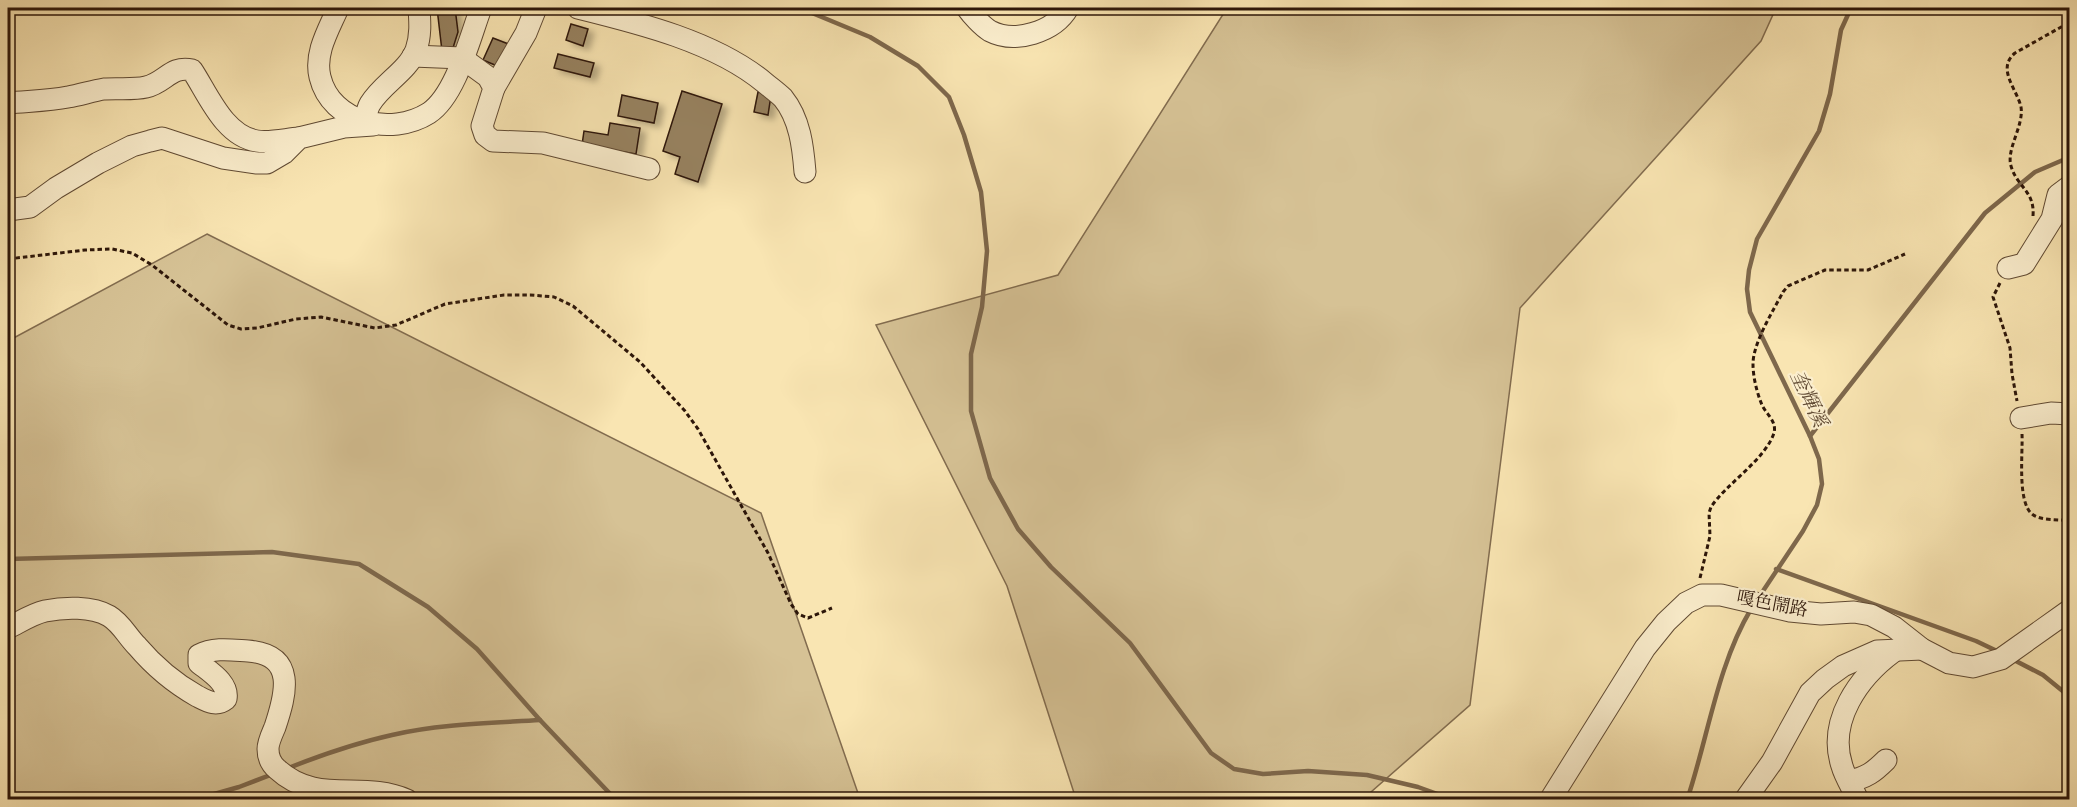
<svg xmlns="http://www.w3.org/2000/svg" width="2077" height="807" viewBox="0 0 2077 807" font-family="'IM FELL English','Noto Serif TC',serif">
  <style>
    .green { fill: #d6c295; stroke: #826c4f; stroke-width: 1.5 }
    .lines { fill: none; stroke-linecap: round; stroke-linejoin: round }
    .stream { stroke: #7e684c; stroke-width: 4.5 }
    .building { fill: #978261; stroke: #2d1609; stroke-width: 1.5; filter: url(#shadow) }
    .minor-casing { stroke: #604a33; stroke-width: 23 }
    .path { stroke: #2d1609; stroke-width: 3; stroke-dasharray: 4.5 3; stroke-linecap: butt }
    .minor { stroke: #fbeecd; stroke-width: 21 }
    .labels { text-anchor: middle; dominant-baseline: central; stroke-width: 4.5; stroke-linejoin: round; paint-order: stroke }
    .street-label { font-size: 18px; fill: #2d1609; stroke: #fbeecd }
    .water-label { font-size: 20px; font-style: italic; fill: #634d36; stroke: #fbeecd }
  </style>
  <defs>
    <filter id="shadow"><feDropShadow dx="6" dy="4" stdDeviation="3" flood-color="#0004"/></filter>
  </defs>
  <rect width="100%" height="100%" fill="#f9e5b2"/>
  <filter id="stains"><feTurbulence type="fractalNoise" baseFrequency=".00333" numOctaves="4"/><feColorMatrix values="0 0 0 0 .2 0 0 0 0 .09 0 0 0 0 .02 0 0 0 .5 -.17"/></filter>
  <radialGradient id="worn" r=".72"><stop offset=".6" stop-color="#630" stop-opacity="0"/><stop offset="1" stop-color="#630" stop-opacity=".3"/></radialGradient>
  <g class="green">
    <polygon points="1227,8 1776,8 1761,41 1520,308 1470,705 1363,799 1076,799 1007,586 876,325 1058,275"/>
    <polygon points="207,234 761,513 860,799 8,800 8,341"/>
  </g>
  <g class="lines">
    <g class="stream">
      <polyline points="800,8 870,37 918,66 949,97 964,135 981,192 987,251 982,307 971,354 971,411 990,478 1018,529 1051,567 1130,643 1211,753 1234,769 1263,774 1308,771 1367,775 1418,787 1454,800"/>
      <polyline points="1810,436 1985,213 2035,172 2070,157"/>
      <polyline points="8,559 272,552 359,564 428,607 477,649 540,720 616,800"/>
      <polyline points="1776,569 1976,641 1999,652"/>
      <polyline points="1759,597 1803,531 1817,505 1822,484 1819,459 1810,436 1750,312 1747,289 1749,270 1757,239 1819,131 1830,94 1841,30 1851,8"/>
      <polyline points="2012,659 2043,675 2070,697"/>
      <path d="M286,769C321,755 356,743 392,735C438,724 493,723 540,720"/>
      <polyline points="193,800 239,787 273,774"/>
      <path d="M1687,800C1708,738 1717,666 1751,609"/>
    </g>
  </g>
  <g class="building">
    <polygon points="437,8 455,8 458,32 452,51 442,51"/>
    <polygon points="571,24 588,29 583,46 566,40"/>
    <polygon points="493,38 511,45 502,68 483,60"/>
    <polygon points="558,54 594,63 590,77 554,68"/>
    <polygon points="682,91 722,104 698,182 675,174 680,157 663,151"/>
    <polygon points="758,92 771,95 768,115 754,112"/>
    <polygon points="622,95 658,103 654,123 618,116"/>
    <polygon points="610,123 640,128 636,154 582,145 584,131 608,135"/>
  </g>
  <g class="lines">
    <g class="minor-casing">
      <g id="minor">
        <path d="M338,8C329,29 314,53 320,77C331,123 391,137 429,113C456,95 470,37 481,8"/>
        <path d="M578,8C639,23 716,42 765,83C771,88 778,93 783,98C800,119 803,147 805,172"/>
        <path d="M967,8C972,15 982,26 990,31C1015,44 1054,32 1068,8"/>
        <polyline points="413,56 462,58 488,77 494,88 482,126 485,135 493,141 543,143 649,169"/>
        <polyline points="494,88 526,33 536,8"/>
        <path d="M8,103C27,101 48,101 68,97C80,95 92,91 104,89C118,88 133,90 146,87C165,83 171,65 192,70C208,94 224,136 257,141C270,143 286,139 299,138"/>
        <path d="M365,122C366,116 367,109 370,104C382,84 408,71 416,50C421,36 420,22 419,8"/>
        <polyline points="8,210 30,207 56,188 98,163 132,146 150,141 162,138 223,158 257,163 267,163 284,153 299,138 344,127 373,125"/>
        <polyline points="2008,268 2024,264 2052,219 2058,195 2070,186"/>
        <polyline points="2021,418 2051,413 2070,414"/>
        <path d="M8,628C20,622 32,614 45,611C64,607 92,606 109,616C121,623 127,636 137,646C154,666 174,683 197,696C207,701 216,707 226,699C229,683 210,672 199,663V655C214,647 232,650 248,651C297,655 286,694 275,727C272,734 268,742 268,749C268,757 271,764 277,769C317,806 362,780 407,800"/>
        <path d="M1849,781C1866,778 1874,772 1886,760"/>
        <polyline points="1550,800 1645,648 1666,622 1686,603 1702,595 1721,595 1790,611 1821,614 1854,612 1871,615 1894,627 1922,649 1949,663 1973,667 2001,659 2070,610"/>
        <polyline points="1745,800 1772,762 1810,693 1825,679 1843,666 1877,651 1922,649"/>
        <path d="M1858,800C1853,789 1845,777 1842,766C1827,721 1859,677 1893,652"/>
      </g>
    </g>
    <g class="path">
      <path d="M2033,216C2035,191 2017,187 2011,166C2006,149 2024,126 2021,107C2017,89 1996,69 2015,53L2070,22"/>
      <polyline points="8,259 85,250 112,249 132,253 152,265 228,325 241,329 257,328 296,319 321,317 375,328 396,325 445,304 504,295 530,295 554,297 573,306 640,362 685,411 698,429 768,553 791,604 798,614 808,618 832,608"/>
      <polyline points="2000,283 1993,297 2010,348 2012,374 2017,401"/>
      <path d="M2022,434C2023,452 2017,502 2032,514C2040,521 2059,519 2070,521"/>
      <path d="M1700,578L1710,536L1709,513L1711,507C1726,484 1765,460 1774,433C1777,421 1766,414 1762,405C1757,393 1753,377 1753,364C1753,343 1773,311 1783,292L1788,286L1825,270H1868L1905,254"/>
    </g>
    <use href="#minor" class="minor"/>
  </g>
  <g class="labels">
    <g class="street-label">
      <text transform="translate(1772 605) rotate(11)">嘎色鬧路</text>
    </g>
    <g class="water-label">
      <text transform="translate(1808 399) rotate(65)">奎輝溪</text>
    </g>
  </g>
  <rect width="2077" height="807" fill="none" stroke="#f9e5b2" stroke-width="30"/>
  <rect x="9" y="9" width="2059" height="789" fill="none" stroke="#2d1609" stroke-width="3"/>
  <rect x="15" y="15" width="2047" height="777" fill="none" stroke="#2d1609" stroke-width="1.5"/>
  <rect width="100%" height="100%" filter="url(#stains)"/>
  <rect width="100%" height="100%" fill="url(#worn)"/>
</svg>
